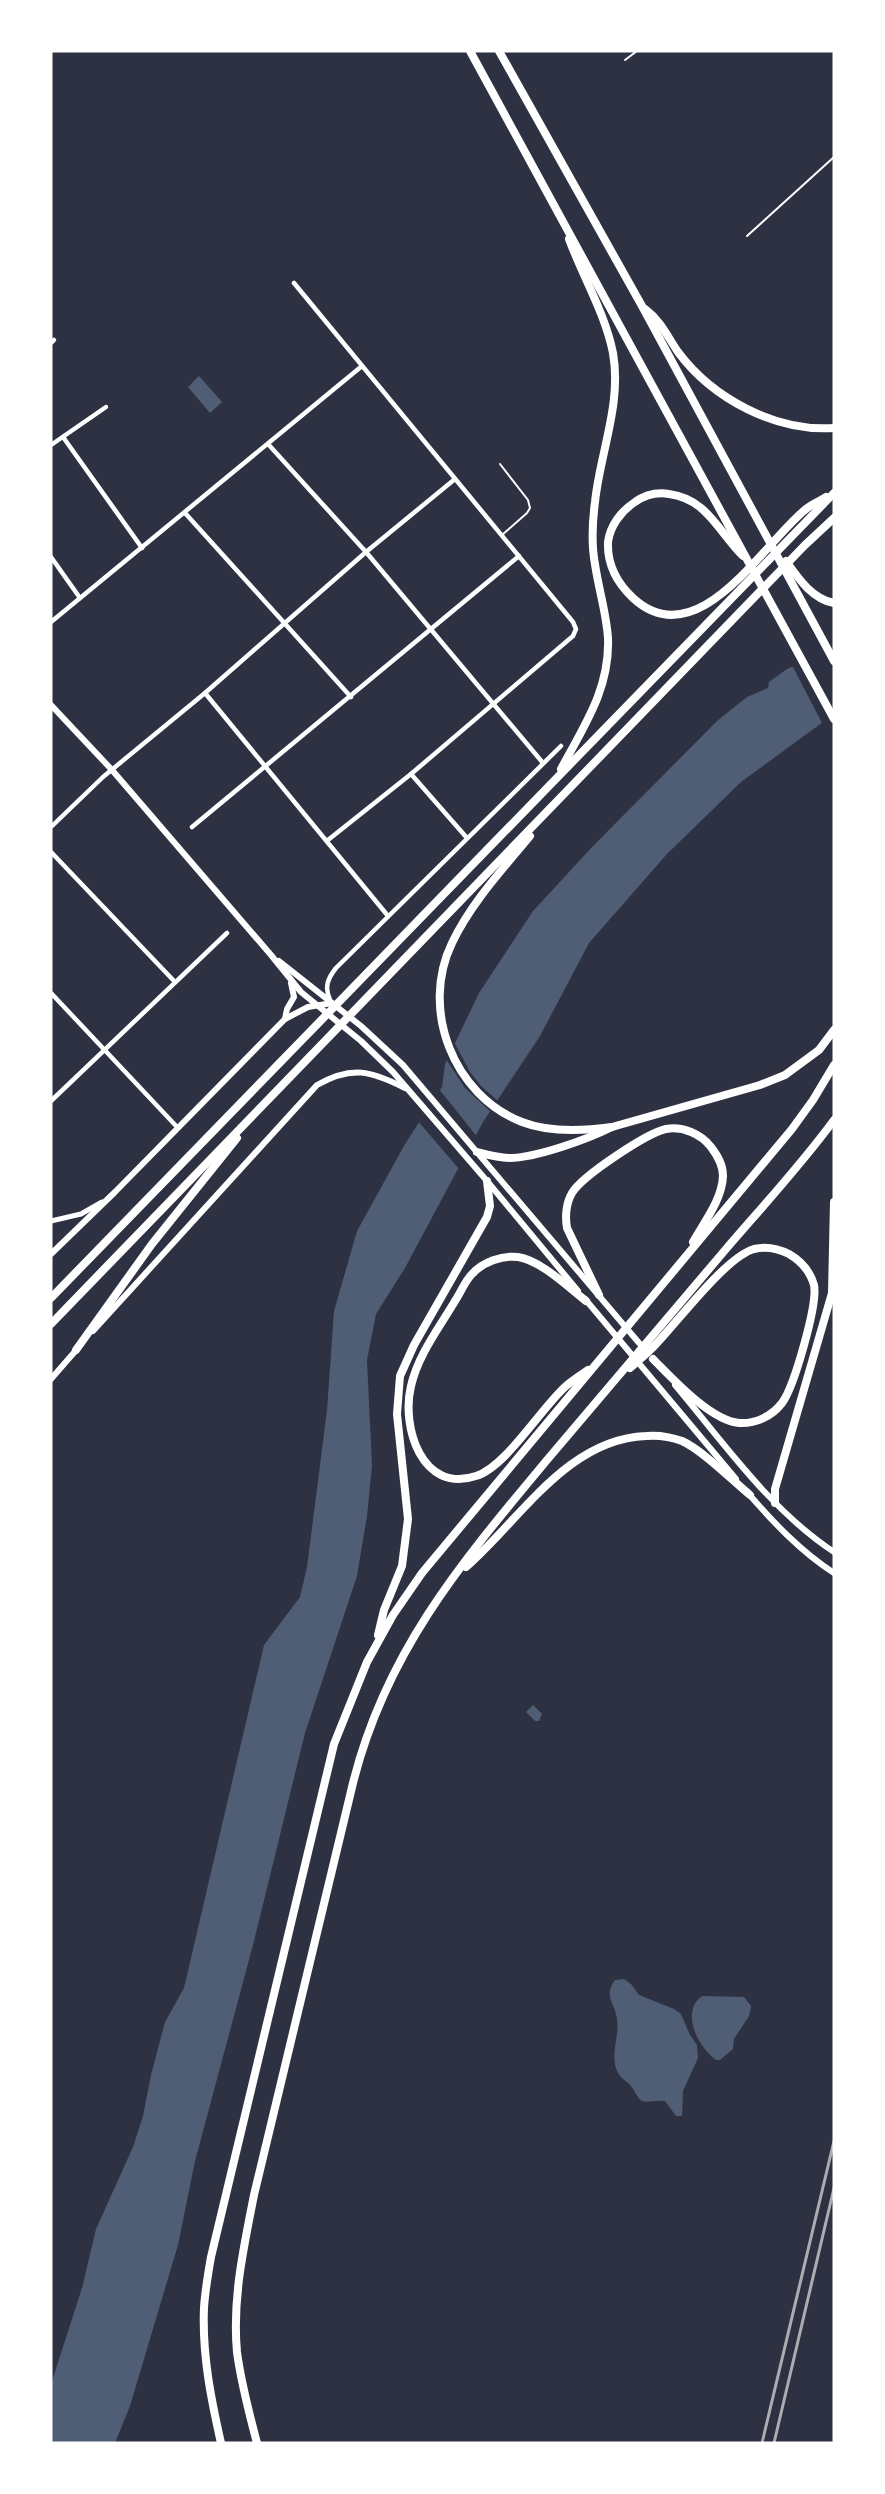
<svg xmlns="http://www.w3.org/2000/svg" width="885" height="2494" viewBox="0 0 885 2494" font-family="Mulish,sans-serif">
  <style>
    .water { fill: #4f5d75 }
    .pier { fill: #2d3142 }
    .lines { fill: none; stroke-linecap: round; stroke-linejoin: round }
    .service { stroke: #fff; stroke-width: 2 }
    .minor { stroke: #fff; stroke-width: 4.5 }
    .tertiary { stroke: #fff; stroke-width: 5 }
    .secondary { stroke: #fff; stroke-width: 6 }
    .motorway { stroke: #fff; stroke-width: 8 }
    .rail { stroke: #abadb3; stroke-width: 3 }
  </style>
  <rect width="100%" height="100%" fill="#2d3142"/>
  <g class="water">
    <polygon points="199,376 222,402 210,413 188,387"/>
    <polygon points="830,649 834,714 741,782 667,854 589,943 540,1036 483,1122 405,1268 376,1314 367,1360 372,1466 367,1516 357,1576 305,1733 253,1945 195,2161 178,2245 130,2406 115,2443 51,2443 51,2384 82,2288 96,2229 133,2147 143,2116 151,2075 165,2022 184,1988 264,1645 300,1597 307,1567 327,1410 334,1311 357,1231 405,1144 442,1087 445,1064 479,993 533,911 593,846 717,721 747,697 768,688 769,682 787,669"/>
    <polygon points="533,1705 542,1714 539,1721 535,1721 526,1712"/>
    <path d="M624,1979L631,1984L639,1995L674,2009L681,2014L690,2035L697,2045L698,2058L683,2091L682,2116H676L665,2101C657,2100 648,2103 642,2101C637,2098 635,2091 631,2086C628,2082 624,2081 621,2077C607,2060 620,2038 617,2019C615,2002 603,1998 615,1980Z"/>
    <path d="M702,1996L744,1997L751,2006L749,2016L734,2039L733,2049L720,2060H716C698,2047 680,2012 702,1996Z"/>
  </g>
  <g class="pier">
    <polygon points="834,645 834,718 823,725 791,663"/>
    <polygon points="453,1040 470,1072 481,1086 499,1102 492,1113 465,1088 448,1062 445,1057"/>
    <polygon points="439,1089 478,1138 460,1170 417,1120"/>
  </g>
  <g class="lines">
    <g class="service">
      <polyline points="625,60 637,51"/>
      <polyline points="747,236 834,157"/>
      <polyline points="500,464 528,500 530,508 527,513 502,535"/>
    </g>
    <g class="minor">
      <polyline points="294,283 573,622 576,629 573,636 411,774 328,840"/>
      <polyline points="51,343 54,340"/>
      <polyline points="63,437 142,548"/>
      <polyline points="268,444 366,552 543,763"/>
      <polyline points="51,445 106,407"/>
      <polyline points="185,513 351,697"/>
      <polyline points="51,557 80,598"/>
      <polyline points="51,622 362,366"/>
      <polyline points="205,693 388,916"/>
      <polyline points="411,774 467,838"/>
      <polyline points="51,827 103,777 205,693 366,552 455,479"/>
      <polyline points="192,827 519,556"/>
      <polyline points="51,852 175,982"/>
      <polyline points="51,993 178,1128"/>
      <path d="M330,1000C324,987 328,978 336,968L561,746"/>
      <polyline points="51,1101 227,933"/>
    </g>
    <polyline class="tertiary" points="51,1221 81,1214 102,1202"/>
    <g class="secondary">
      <polyline points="51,705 112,770 271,955 301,992 361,1041 393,1072 487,1181 578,1291"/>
      <polyline points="279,961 361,1026 403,1065 645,1350"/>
      <polyline points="285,1019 287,1009 294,997 291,983"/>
      <polyline points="51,1254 115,1192 285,1019 308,1007 332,1003"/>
      <polyline points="585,1299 736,1479"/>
      <path d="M93,1331L317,1085C352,1065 371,1071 405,1088"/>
      <polyline points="51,1379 78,1348"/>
      <path d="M675,1385C724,1443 770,1510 834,1552"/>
      <path d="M747,1492C773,1522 800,1551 834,1573"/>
    </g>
    <g class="motorway">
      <polyline points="470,51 834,719"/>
      <polyline points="499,51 642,306 834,661"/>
      <path d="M645,309C661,321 667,336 678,352C713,399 776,432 834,428"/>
      <path d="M743,556C718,531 707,499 669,494C657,492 645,495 635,502C621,511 610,526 608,542C607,565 617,583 633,598C698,658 764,542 806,509C812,504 820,501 826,497"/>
      <path d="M786,561C798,578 812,599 834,603"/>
      <path d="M561,769C584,726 610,689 608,638C606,608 595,578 593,548C592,533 593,517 595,502C600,453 622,404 613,353C605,313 583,277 569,239"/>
      <path d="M530,836C502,870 471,903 452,943C420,1009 453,1095 522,1122C550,1133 583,1131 612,1127"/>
      <path d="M477,1152C488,1155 498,1158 509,1158C536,1158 588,1139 612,1127L760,1085L785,1075L819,1050L834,1030"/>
      <path d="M599,1295L567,1228C565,1217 566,1203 572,1193C582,1176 647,1133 666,1129C683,1126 701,1134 711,1147C717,1155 723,1164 723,1176C722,1200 704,1222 693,1242"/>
      <polyline points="51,1298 834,493"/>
      <path d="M586,1301C568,1287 540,1260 518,1257C502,1255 483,1262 472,1274C465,1281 461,1292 455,1301C439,1328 418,1355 411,1386C401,1427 422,1494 476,1476C506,1467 541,1408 566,1386C573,1380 581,1375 588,1370"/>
      <polyline points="51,1324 805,545 834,518"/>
      <polyline points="76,1350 152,1244 237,1138"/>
      <path d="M630,1368C639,1360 649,1352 657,1343C679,1320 726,1257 754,1249C766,1246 779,1249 789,1254C801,1261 810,1271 814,1285C818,1304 794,1387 782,1403C772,1416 756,1424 739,1423C710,1420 673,1379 653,1359"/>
      <polyline points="775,1503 775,1489 832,1293 834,1202"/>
      <path d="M466,1567C520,1520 567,1439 646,1436C657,1435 671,1437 682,1441C702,1450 732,1480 750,1495"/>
      <polyline points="378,1635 384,1610 402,1566 408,1519 397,1414 400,1376 414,1345 487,1217 490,1206 487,1181"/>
      <path d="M221,2443C211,2399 202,2354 204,2308C205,2291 208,2274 211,2257L334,1744L367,1662L393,1615L422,1573L792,1129L813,1100L834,1065"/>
      <path d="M257,2443C249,2413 241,2383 237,2352C232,2299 244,2246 254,2195L353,1783C386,1651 462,1562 547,1460C607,1389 667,1319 726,1249C763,1206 801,1165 834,1120"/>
    </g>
    <g class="rail">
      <polyline points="762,2443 834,2141"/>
      <polyline points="774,2443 834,2188"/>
    </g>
  </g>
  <rect width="885" height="2494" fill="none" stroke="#ffffff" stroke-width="105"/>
</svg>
